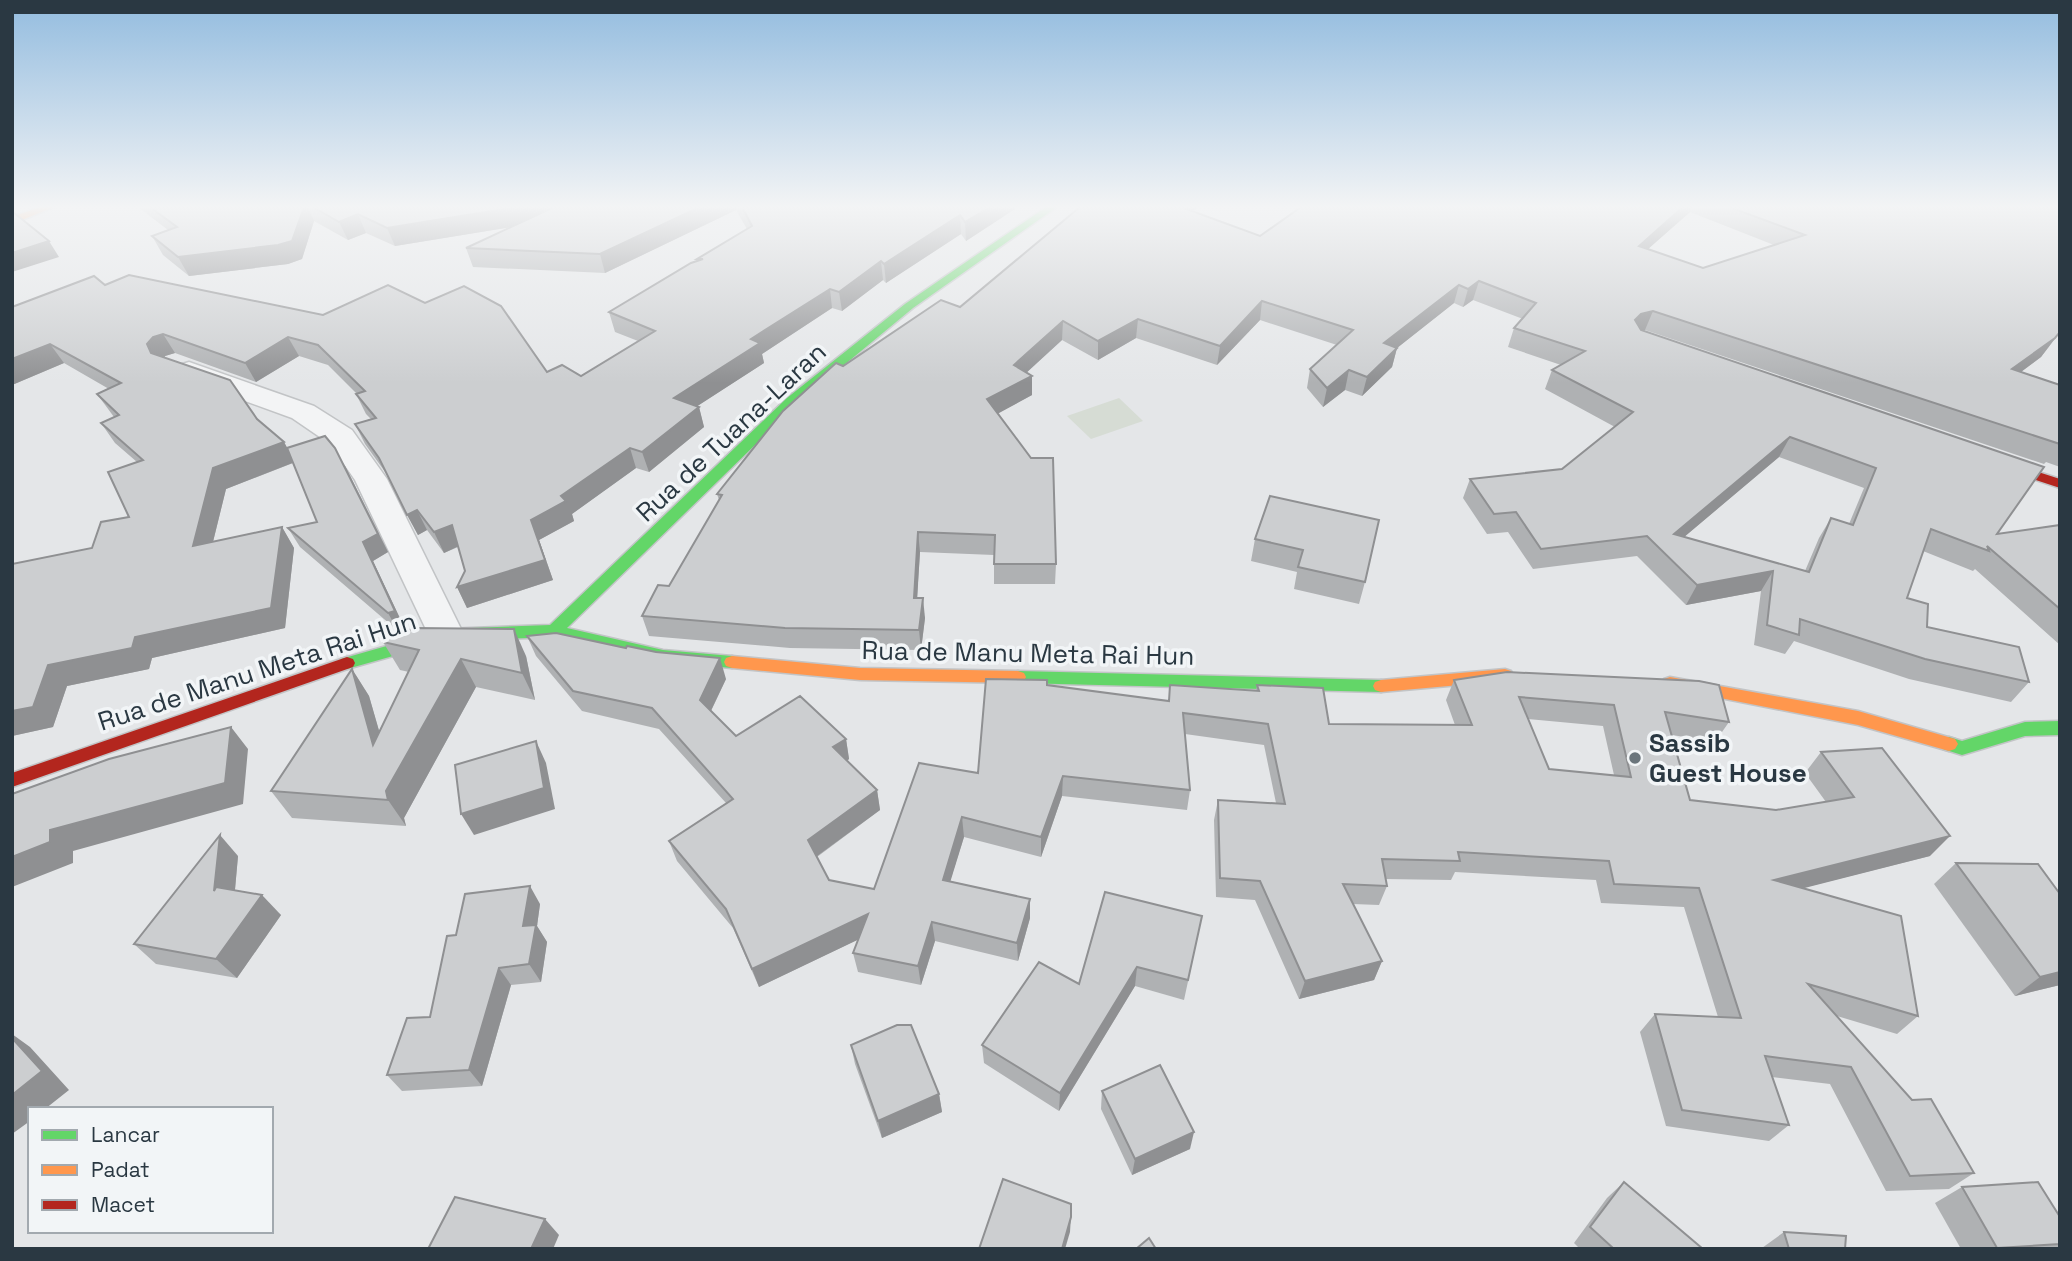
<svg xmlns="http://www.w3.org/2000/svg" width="2072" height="1261" viewBox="0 0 2072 1261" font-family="'Space Grotesk',sans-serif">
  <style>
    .green { fill: #d6dcd4 }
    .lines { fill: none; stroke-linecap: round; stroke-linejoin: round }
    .street-casing { stroke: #c2c4c6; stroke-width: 3 }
    .fast-casing { stroke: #c2c4c6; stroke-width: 3 }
    .slow-casing { stroke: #c2c4c6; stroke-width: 3 }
    .jam-casing { stroke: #c2c4c6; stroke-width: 3 }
    .street { fill: #f3f4f5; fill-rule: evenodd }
    .fast { fill: #63d668; fill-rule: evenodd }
    .slow { fill: #ff974d; fill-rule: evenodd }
    .jam { fill: #b3261e; fill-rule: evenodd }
    .wall { fill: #afb1b3; fill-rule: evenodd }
    .shaded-wall { fill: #8f9092 }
    .building { fill: #ccced0; stroke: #8f9092; stroke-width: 2; fill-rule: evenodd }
    .poi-dot { fill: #6b757c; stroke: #f2f5f7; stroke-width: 2.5 }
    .labels { text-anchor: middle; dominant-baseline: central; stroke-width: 7; stroke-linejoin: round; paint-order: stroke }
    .street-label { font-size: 26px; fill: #2a3842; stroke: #f2f5f7 }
    .poi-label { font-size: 26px; font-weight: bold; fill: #2a3842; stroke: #f2f5f7; text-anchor: start }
  </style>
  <rect width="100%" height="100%" fill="#e4e6e8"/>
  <polygon class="green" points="1119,398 1143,421 1091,439 1067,416"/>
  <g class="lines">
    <g class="street-casing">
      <polygon id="street" points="189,362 314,406 352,430 387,479 464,635 459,644 446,648 433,644 355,480 330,444 292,418 179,377 175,371 179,365"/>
    </g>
    <g class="fast-casing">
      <g id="fast">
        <polygon points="1046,207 1057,207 913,308 797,404 567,628 663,650 732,656 738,658 740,662 738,666 732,668 663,662 554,637 446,641 347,669 341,667 339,663 341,659 446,629 550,625 787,398 905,304"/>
        <polygon points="1018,671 1381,680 1387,682 1389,686 1387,690 1381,692 1018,683 1012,681 1010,677 1012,673"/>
        <polygon points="2060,721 2060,735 2025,736 1962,755 1943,749 1940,744 1943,739 1949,737 1962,741 2025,722"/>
      </g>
    </g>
    <g class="slow-casing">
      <g id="slow">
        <polygon points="40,207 54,207 12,224 12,217"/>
        <polygon points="732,656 860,668 1018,671 1024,673 1026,677 1024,681 1018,683 860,680 732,668 726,666 724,662 726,658"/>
        <polygon points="1505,669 1511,671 1513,675 1511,679 1505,681 1381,692 1375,690 1373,686 1375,682 1381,680"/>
        <polygon points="1670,677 1858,711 1955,739 1958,744 1955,749 1949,751 1858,725 1664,687 1662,683 1664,679"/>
      </g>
    </g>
    <g class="jam-casing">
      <g id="jam">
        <polygon points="1989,456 2060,479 2060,488 1984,463 1982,460"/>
        <polygon points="347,657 353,659 355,663 353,667 12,787 12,773"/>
      </g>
    </g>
    <use href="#street" class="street"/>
    <use href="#fast" class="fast"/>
    <use href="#slow" class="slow"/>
    <use href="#jam" class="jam"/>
  </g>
  <g class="wall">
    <polygon points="138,207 1018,207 966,241 961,234 886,283 883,280 842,311 832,308 762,354 764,363 697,406 699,407 704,427 649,472 636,468 572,514 574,521 539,540 553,580 467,608 457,587 465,571 458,547 444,553 427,530 418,535 388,476 365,444 355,424 371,419 366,414 356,394 357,394 328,365 299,356 256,382 175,353 165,356 165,357 257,419 284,442 287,448 345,466 388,552 373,561 405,629 398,631 300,547 288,528 317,522 293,463 226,489 213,542 282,527 294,548 285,628 152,658 149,669 67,686 53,727 12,736 12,564 92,548 129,517 137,462 115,443 101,423 114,417 97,394 109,389 64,363 12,385 105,285 547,372 581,376 638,341 615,332 609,312 698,261 697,259 747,229 736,210 605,273 473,267 466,248 512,227 395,246 366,233 348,240 314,221 302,259 288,264 189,276 163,255 152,236 168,230"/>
    <path d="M1200,207L1192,211L1260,236L1301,207H2060V332L2041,357L2021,372L2060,385V467L2046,462L2044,464L1645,330H1641L1997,534L2060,525V645L1975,569L1973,571L1923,551L1907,598L1927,627L2029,682L2011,702L1909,679L1794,641L1785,654L1754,645L1761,591L1686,605L1637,556L1533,569L1508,532L1487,534L1463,498L1470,479L1562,469L1615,427L1545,389L1552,370L1561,365L1508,347L1514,328L1523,319L1473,300L1463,307L1454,303L1397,348L1392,367L1362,396L1345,390L1323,407L1307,388L1310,369L1337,345L1260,320L1217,365L1136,338L1098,360L1062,340L1027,372L1032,395L998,413L1056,564L1055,584H994V555L920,552L917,598L925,618L921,650L790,648L649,636L642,616L669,586L719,500L717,494L843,366L960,307ZM1690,212L1774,245L1703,268L1648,249ZM1779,457L1864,488L1849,524L1831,518L1819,538L1805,571L1684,537Z"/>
    <polygon points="1270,496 1365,582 1359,604 1294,589 1297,572 1251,561 1255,539"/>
    <path d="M527,636L726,679L711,711L736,736L846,739L849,759L847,761L877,790L880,810L817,857L829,880L874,889L978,773L1047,685L1168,701L1256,691L1257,685L1329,724L1455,725L1446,700L1454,680L1729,722L1715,742L1672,735L1690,800L1776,810L1826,802L1805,773L1821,752L1930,856L1802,888L1918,1016L1897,1034L1837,1016L1974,1173L1949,1189L1886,1191L1830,1084L1772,1077L1789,1125L1769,1141L1666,1126L1640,1032L1655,1014L1718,1017L1684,907L1601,903L1596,880L1455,872L1451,880L1385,879L1387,886L1379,905L1353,904L1382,961L1374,980L1299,999L1255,900L1216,897L1214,820L1218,800L1276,803L1264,745L1185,734L1190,790L1187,810L1062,796L1041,857L964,837L950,881L1030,899V918L1018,961L935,941L921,985L858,972L853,953L859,939L759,987L733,928L677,861L669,841L726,803L659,729L582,711L536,656ZM1528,719L1603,726L1614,775L1549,769Z"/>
    <polygon points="383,642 526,656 535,700 476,687 404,818 406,826 292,818 271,791 352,669 369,696 379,731 409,672 400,670"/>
    <polygon points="238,856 235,890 281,915 237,978 156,964 134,944"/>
    <polygon points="1956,863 2060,985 2015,996 1934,884"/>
    <polygon points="540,904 537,926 547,942 541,982 511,985 482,1086 402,1091 387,1075 430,1017 456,935"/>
    <polygon points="1202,916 1184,1000 1135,986 1059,1111 984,1063 982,1045 1079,984"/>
    <polygon points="851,1045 939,1094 942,1112 882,1138 855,1064"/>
    <polygon points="1102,1091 1190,1149 1132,1175 1101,1109"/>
    <polygon points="1624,1182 1703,1249 1580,1249 1574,1243 1607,1198"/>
    <polygon points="1962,1187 2060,1217 2060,1249 1961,1249 1935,1203"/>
    <polygon points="1784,1232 1845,1249 1762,1249 1762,1248"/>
  </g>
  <g class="shaded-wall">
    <polygon points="304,207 308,207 314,221 302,259 288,264 189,276 178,257"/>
    <polygon points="517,207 576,207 579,216 395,246 387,228"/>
    <polygon points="700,207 736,207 736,210 605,273 600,254"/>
    <polygon points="990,207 1018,207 966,241 965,222"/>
    <polygon points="1173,207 1200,207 1172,222"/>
    <polygon points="1683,207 1692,207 1690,212 1631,264 1639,246"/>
    <polygon points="358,214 366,233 348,240 339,222"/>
    <polygon points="960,215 961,234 886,283 884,264"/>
    <polygon points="49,241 59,257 12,272 12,253"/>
    <polygon points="881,261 883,280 842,311 839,292"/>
    <polygon points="1479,281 1473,300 1463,307 1468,289"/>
    <polygon points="1459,285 1454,303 1397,348 1392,367 1362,396 1367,377 1384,343"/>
    <polygon points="830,289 832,308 762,354 764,363 679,418 674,398 751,339"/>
    <polygon points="1262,301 1260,320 1217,365 1220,346"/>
    <polygon points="1653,311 1645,330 1633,332 1635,320 1641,314"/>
    <polygon points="1138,319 1136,338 1098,360 1098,341"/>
    <polygon points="1063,321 1062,340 1014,384 1014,365"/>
    <polygon points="2060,332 2041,357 1999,388 2012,369"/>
    <polygon points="163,334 175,353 165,356 160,364 151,353 147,344 153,337"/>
    <polygon points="288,337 299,356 256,382 245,363"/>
    <polygon points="50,344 64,363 12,385 12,359"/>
    <polygon points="1349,370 1345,390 1323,407 1327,388"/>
    <polygon points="1032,376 1032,395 988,419 987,399"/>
    <polygon points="699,407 704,427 649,472 642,452"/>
    <polygon points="1790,437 1779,457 1664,554 1674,534"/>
    <polygon points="284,442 295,462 226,489 207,566 193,546 213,468"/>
    <polygon points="630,448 636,468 572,514 574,521 539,540 553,580 467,608 457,587 531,520 561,496"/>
    <polygon points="345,466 388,552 373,561 405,629 398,631 388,613 363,542"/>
    <polygon points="417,510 427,530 418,535 407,515"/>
    <polygon points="452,525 461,545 444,553 434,532"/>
    <polygon points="282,527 294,548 285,628 152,658 149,669 67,686 53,727 12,736 12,711 48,665 135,637"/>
    <polygon points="918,532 920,552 916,617 914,598"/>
    <polygon points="1773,571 1761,591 1686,605 1697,585"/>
    <polygon points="923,598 925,618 921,650 919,630"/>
    <polygon points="514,629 526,656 535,700 522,673"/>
    <polygon points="720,658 726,679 706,721 700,700"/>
    <polygon points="461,659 476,687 404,818 406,826 388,800 386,791"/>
    <polygon points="352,669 369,696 391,772 373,745"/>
    <polygon points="231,727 248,749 243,804 73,851 73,863 12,887 12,857 50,830"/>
    <polygon points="846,739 849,759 837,768 833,747"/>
    <polygon points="536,741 546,763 555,809 474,835 461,814"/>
    <polygon points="1063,776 1062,796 1041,857 1041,837"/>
    <polygon points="877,790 880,810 813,859 808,840"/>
    <polygon points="962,817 964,837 945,899 943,880"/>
    <polygon points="220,835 238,856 233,911 214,891"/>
    <polygon points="1950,836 1930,856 1757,900 1774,880"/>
    <polygon points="530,886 540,904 537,926 547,942 541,982 529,964 523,926"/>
    <polygon points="262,895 281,915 237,978 216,959"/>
    <polygon points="1030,899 1030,918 1018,961 1017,943"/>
    <polygon points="868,914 872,933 759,987 752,969"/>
    <polygon points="932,922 935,941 921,985 918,966"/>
    <polygon points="1382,961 1374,980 1299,999 1305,981"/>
    <polygon points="1137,967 1135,986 1059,1111 1060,1093"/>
    <polygon points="499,968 511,985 482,1086 469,1070"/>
    <polygon points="2060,972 2060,985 2015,996 2040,977"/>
    <polygon points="12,1034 30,1047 69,1090 45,1109 30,1109 30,1121 12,1134"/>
    <polygon points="939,1094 942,1112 882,1138 878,1121"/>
    <polygon points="1194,1132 1190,1149 1132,1175 1135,1159"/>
    <polygon points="1071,1217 1070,1232 1065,1249 1062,1249"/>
    <polygon points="545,1219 559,1235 553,1249 531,1249"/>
  </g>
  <g class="building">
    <polygon points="150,207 304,207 292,241 278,245 178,257 152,236 177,227"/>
    <polygon points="313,207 517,207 387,228 358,214 339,222"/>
    <polygon points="554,207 700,207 600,254 466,248"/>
    <polygon points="742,207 990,207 965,222 960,215 884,264 881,261 839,292 830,289 751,339 760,343 674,398 699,407 642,452 630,448 561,496 566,501 531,520 545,560 457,587 465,571 452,525 434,532 417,510 407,515 379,458 355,424 376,418 356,394 365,391 318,345 288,337 245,363 163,334 153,337 147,344 151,353 230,380 257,419 284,442 213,468 193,546 282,527 271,608 135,637 132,648 48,665 33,707 12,711 12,564 92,548 101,522 129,517 108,472 143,460 101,423 119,415 97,394 121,383 50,344 12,359 12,307 94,276 105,285 129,275 323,315 388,285 425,303 464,286 501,306 547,372 562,365 581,376 655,331 609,312 691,263 703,259 697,259 752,226"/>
    <path d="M1080,207H1181L1260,236L1301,207H1683L1639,246L1703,268L1805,235L1729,207H2060V332L2055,338L2012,369L2060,385V444L1653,311L1641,314L1635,320L1641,330L2044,467L1997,534L2060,525V609L1987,546L1989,551L1931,529L1907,598L1928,604L1927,627L2019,647L2029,682L1925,659L1800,619L1799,635L1767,625L1773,571L1697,585L1647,536L1541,549L1516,512L1494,514L1470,479L1562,469L1633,412L1552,370L1585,351L1514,328L1536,303L1479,281L1468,289L1459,285L1384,343L1397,348L1367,377L1349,370L1327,388L1310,369L1353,330L1262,301L1220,346L1138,319L1098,341L1063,321L1014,365L1032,376L987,399L1031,458H1053L1056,564H994L995,535L918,532L914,598H923L919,630L785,628L642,616L658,585L669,586L722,495L717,494L783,411L836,363L843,366L941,300L960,307ZM1790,437L1876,468L1853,525L1831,518L1809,572L1674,534Z"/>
    <polygon points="12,212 13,212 49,241 12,253"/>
    <polygon points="325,436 335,448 378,534 363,542 395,611 388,613 288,528 317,522 287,448"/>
    <polygon points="1270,496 1379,520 1365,582 1298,567 1303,550 1255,539"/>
    <polygon points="416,628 514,629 522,673 461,659 386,791 388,800 271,791 352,669 373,745 419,650 383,642 384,637"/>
    <path d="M556,633L626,648L627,646L656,652L720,658L700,700L736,736L800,696L846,739L833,747L877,790L808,840L829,880L874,889L919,763L978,773L986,679L1047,680V685L1169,701L1170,685L1259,691L1257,685L1323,688L1329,724L1472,725L1454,680L1507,672L1699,681L1719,685L1729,722L1665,712L1690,800L1776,810L1854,797L1821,752L1882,748L1950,836L1774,880L1901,916L1918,1016L1808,984L1912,1100L1931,1099L1974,1173L1910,1176L1851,1067L1765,1056L1789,1125L1682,1110L1655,1014L1741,1018L1699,888L1614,884L1609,861L1458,852L1460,861L1382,859L1387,886L1343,884L1382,961L1305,981L1260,881L1220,878L1218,800L1285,804L1268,724L1183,713L1190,790L1063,776L1041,837L962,817L943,880L1030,899L1017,943L932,922L918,966L853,953L868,914L752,969L726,909L669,841L733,799L652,708L573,691L527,636ZM1519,697L1614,705L1631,777L1549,769Z"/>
    <polygon points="231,727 225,783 50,830 50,842 12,857 12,794 109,759"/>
    <polygon points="536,741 544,788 461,814 455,765"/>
    <polygon points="220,835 214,891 216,887 262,895 216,959 134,944"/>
    <polygon points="1956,863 2038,864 2060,894 2060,972 2040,977"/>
    <polygon points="530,886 523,926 536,925 529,964 499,968 469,1070 387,1075 407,1018 430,1017 447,936 456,935 465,894"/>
    <polygon points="1105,892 1202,916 1188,980 1137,967 1060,1093 982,1045 1039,962 1079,984"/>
    <polygon points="897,1025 911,1025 939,1094 878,1121 851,1045"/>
    <polygon points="12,1038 42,1071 12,1095"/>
    <polygon points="1160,1065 1194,1132 1135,1159 1102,1091"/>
    <polygon points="1003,1179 1071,1204 1071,1217 1062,1249 979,1249"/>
    <polygon points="1624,1182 1703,1249 1614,1249 1590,1227"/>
    <polygon points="2038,1182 2060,1217 2060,1244 1997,1248 1962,1187"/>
    <polygon points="455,1197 545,1219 531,1249 428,1249"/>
    <polygon points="1784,1232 1846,1236 1845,1249 1789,1249"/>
    <polygon points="1149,1238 1156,1249 1136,1249"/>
  </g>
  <linearGradient id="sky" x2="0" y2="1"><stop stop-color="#93bcdf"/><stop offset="0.54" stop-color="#f3f4f5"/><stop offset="1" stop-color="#f3f4f5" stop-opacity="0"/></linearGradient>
  <rect width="2072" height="383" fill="url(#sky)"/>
  <circle class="poi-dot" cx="1635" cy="758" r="7"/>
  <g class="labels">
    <g class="street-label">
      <text transform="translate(731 432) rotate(-43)">Rua de Tuana-Laran</text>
      <text transform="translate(1028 653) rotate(1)">Rua de Manu Meta Rai Hun</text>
      <text transform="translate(257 671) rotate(-18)">Rua de Manu Meta Rai Hun</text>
    </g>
    <g class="poi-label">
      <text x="1649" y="743">Sassib<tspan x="1649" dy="30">Guest House</tspan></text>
    </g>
  </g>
  <rect width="2072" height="1261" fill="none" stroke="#2a3842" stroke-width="28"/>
  <rect x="28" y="1107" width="245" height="126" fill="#f2f5f7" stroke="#a2a9af" stroke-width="2"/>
  <rect x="42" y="1130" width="35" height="10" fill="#63d668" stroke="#a2a9af" stroke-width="2"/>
  <text x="91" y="1142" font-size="21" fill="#2a3842">Lancar</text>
  <rect x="42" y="1165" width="35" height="10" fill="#ff974d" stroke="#a2a9af" stroke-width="2"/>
  <text x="91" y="1177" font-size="21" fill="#2a3842">Padat</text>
  <rect x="42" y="1200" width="35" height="10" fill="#b3261e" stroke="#a2a9af" stroke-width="2"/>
  <text x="91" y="1212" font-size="21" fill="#2a3842">Macet</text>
</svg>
